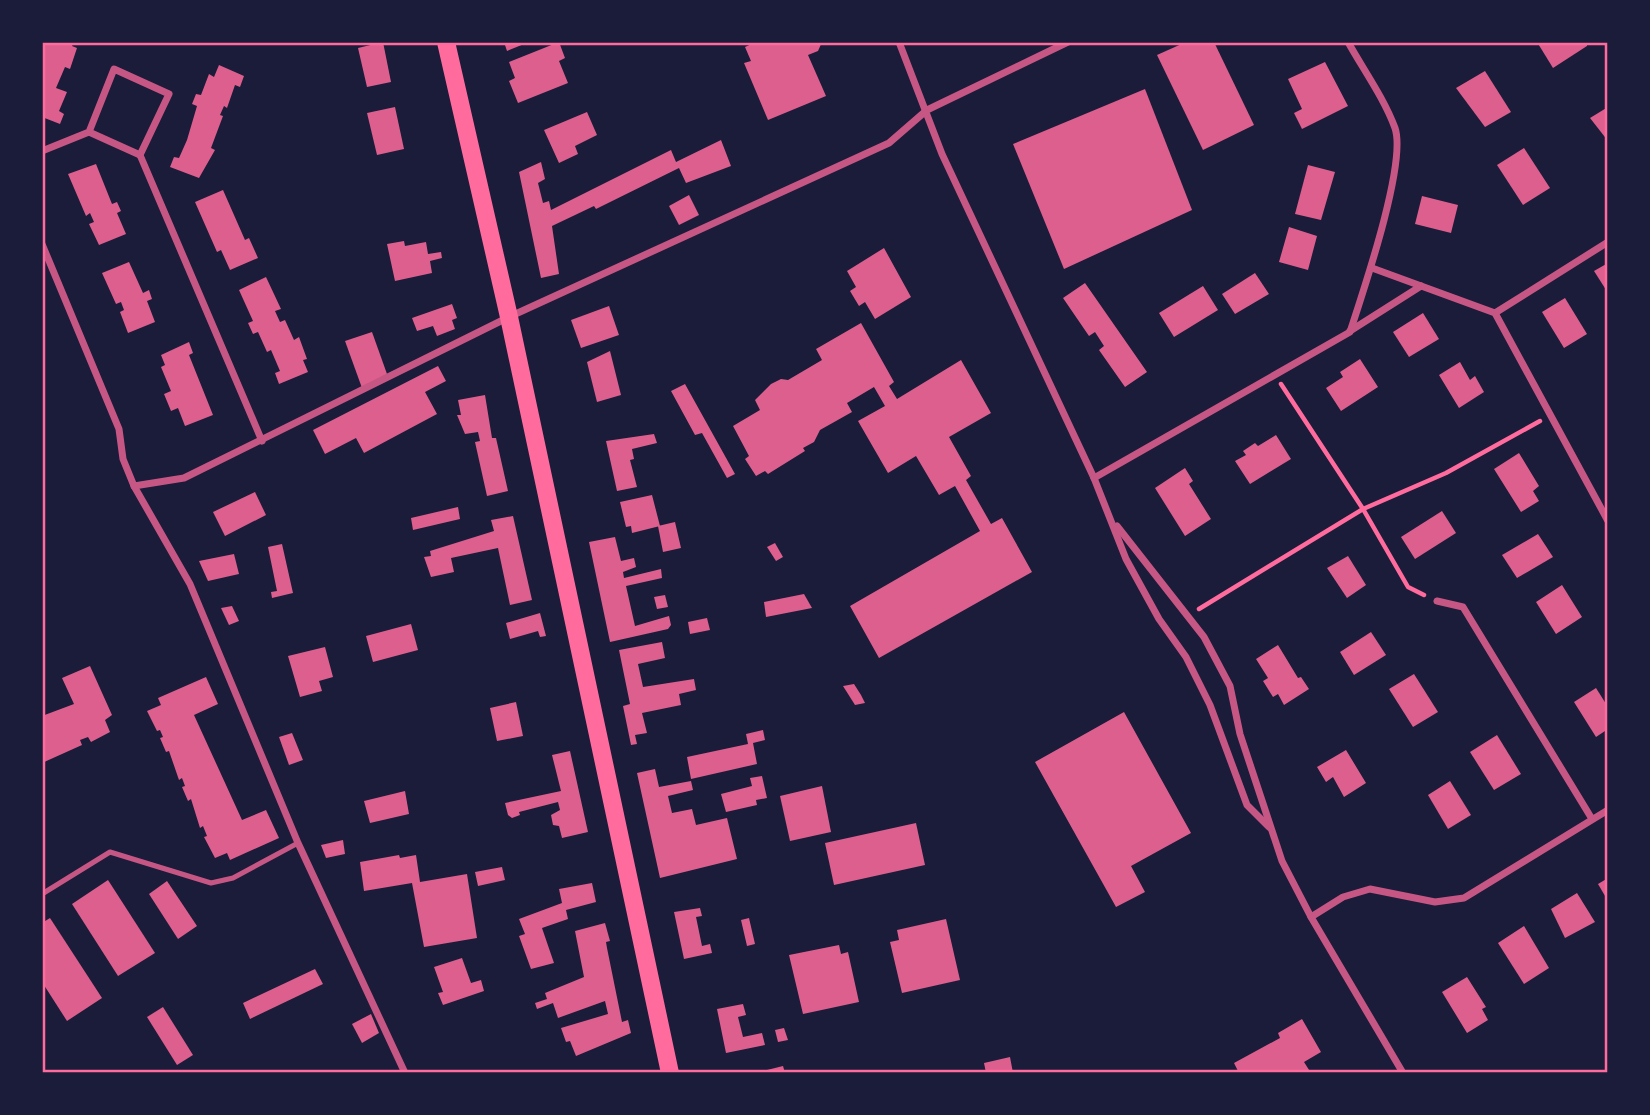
<svg xmlns="http://www.w3.org/2000/svg" width="1650" height="1115" viewBox="0 0 1650 1115" font-family="'IBM Plex Sans',sans-serif">
  <style>
    .building { fill: #dd5f8e }
    .lines { fill: none; stroke-linecap: round; stroke-linejoin: round }
    .path { stroke: #ff6b9d; stroke-width: 4.5 }
    .service { stroke: #c65784; stroke-width: 5 }
    .minor { stroke: #c65784; stroke-width: 7 }
    .primary { stroke: #ff6b9d; stroke-width: 18 }
    .neatline { fill: none; stroke: #ff6b9d; stroke-width: 2.5 }
  </style>
  <rect width="100%" height="100%" fill="#1b1b3a"/>
  <g class="building">
    <polygon points="42,42 74,42 72,46 77,48 70,69 65,67 56,88 67,92 59,111 64,114 60,124 42,117"/>
    <polygon points="383,42 391,82 367,87 358,48"/>
    <polygon points="504,42 529,42 507,51"/>
    <polygon points="559,42 565,58 559,61 568,83 518,103 509,81 515,78 509,62"/>
    <polygon points="756,42 822,42 818,51 808,55 826,96 768,120 744,63 751,61 745,47"/>
    <polygon points="1186,42 1214,42 1254,125 1203,150 1157,55"/>
    <polygon points="1537,42 1587,42 1587,46 1553,68"/>
    <polygon points="1325,62 1348,106 1302,129 1294,113 1302,109 1288,79"/>
    <polygon points="219,65 244,76 240,87 235,85 227,108 224,106 220,115 223,116 211,148 215,150 199,178 170,167 174,157 179,158 187,140 197,106 192,104 196,94 201,95 209,74 214,77"/>
    <polygon points="1485,71 1511,112 1485,127 1456,88"/>
    <polygon points="1145,89 1192,210 1064,269 1013,144"/>
    <polygon points="395,107 404,149 377,155 367,113"/>
    <polygon points="1608,107 1608,141 1590,118"/>
    <polygon points="587,112 597,135 575,146 578,154 559,163 544,130"/>
    <polygon points="721,140 731,166 686,183 679,168 596,209 594,206 552,226 559,274 541,278 519,172 541,162 545,179 538,183 543,203 549,201 551,210 671,150 676,162"/>
    <polygon points="1524,148 1550,188 1523,205 1497,165"/>
    <polygon points="96,164 112,204 117,202 121,211 117,213 126,234 99,245 89,224 94,222 90,213 86,216 68,174"/>
    <polygon points="1308,165 1335,172 1321,220 1295,214"/>
    <polygon points="223,190 245,240 249,238 258,258 230,270 221,250 217,252 195,202"/>
    <polygon points="689,195 699,215 679,225 669,206"/>
    <polygon points="1422,196 1458,205 1451,233 1415,224"/>
    <polygon points="1289,227 1317,236 1308,270 1279,262"/>
    <polygon points="404,241 405,246 426,242 428,254 441,252 442,258 430,261 432,273 395,281 387,244"/>
    <polygon points="884,248 911,297 875,319 865,302 859,306 850,291 856,287 847,271"/>
    <polygon points="129,262 143,293 149,290 152,299 147,301 155,322 128,333 120,312 124,310 121,302 116,304 102,273"/>
    <polygon points="1608,263 1608,293 1594,271"/>
    <polygon points="1255,273 1269,294 1235,314 1222,294"/>
    <polygon points="266,277 281,309 275,311 280,322 285,320 294,340 299,337 307,359 303,360 308,372 279,384 275,373 280,371 271,350 267,352 258,332 253,334 248,323 253,321 239,290"/>
    <polygon points="1085,283 1147,372 1125,387 1099,350 1104,346 1095,332 1089,336 1063,298"/>
    <polygon points="1203,286 1218,310 1174,337 1159,313"/>
    <polygon points="1565,298 1587,334 1564,348 1542,312"/>
    <polygon points="452,304 457,318 452,320 455,329 437,336 433,326 417,331 412,318"/>
    <polygon points="609,306 619,335 581,348 571,320"/>
    <polygon points="1423,313 1439,339 1409,357 1393,332"/>
    <polygon points="861,323 894,382 889,386 897,399 961,360 991,413 949,437 971,476 966,480 991,524 1002,518 1032,572 879,658 850,606 980,531 955,486 939,495 916,456 888,473 858,421 885,406 874,387 847,403 852,412 820,430 814,442 803,448 805,451 768,474 765,471 756,476 745,459 749,456 733,426 760,410 755,400 771,384 781,379 788,380 822,360 816,349"/>
    <polygon points="372,332 387,374 362,388 345,341"/>
    <polygon points="189,342 193,353 189,355 213,415 185,426 178,408 171,411 164,394 171,391 161,367 165,365 161,355"/>
    <polygon points="610,351 621,395 597,402 587,362"/>
    <polygon points="1360,359 1378,387 1341,411 1326,388 1343,377 1340,372"/>
    <polygon points="1460,362 1470,380 1475,376 1484,392 1459,408 1439,375"/>
    <polygon points="438,366 446,381 425,392 437,414 364,453 356,438 325,454 313,430"/>
    <polygon points="685,384 735,474 727,478 702,433 695,435 671,391"/>
    <polygon points="485,395 492,438 496,438 508,491 487,496 475,442 480,441 478,432 465,434 457,415 461,415 458,400"/>
    <polygon points="654,434 657,443 632,449 634,459 630,460 637,487 617,491 606,441"/>
    <polygon points="1276,435 1291,459 1250,484 1235,461 1246,455 1243,451 1255,443 1258,446"/>
    <polygon points="1519,453 1539,486 1533,491 1539,501 1521,512 1494,469"/>
    <polygon points="1185,468 1193,481 1189,484 1211,519 1185,536 1155,488"/>
    <polygon points="255,492 266,515 225,536 213,512"/>
    <polygon points="652,495 660,526 632,533 631,526 626,527 620,502"/>
    <polygon points="458,507 460,519 413,530 411,518"/>
    <polygon points="1442,511 1456,533 1415,559 1401,537"/>
    <polygon points="513,516 532,600 510,605 498,548 451,558 454,572 431,577 424,557 431,556 430,551 494,531 491,520"/>
    <polygon points="675,522 681,548 663,552 658,526"/>
    <polygon points="1538,534 1553,557 1517,578 1502,555"/>
    <polygon points="615,537 621,561 634,558 636,567 623,572 624,578 661,569 662,578 626,586 635,626 669,616 671,625 668,629 610,642 589,542"/>
    <polygon points="775,543 783,557 776,561 767,547"/>
    <polygon points="282,544 293,593 272,598 271,592 277,591 268,547"/>
    <polygon points="234,554 239,574 208,581 199,561"/>
    <polygon points="1348,556 1366,585 1347,598 1327,568"/>
    <polygon points="1562,585 1582,617 1556,634 1536,602"/>
    <polygon points="804,594 812,608 766,617 764,602"/>
    <polygon points="665,595 668,607 657,609 654,597"/>
    <polygon points="232,606 239,621 229,625 221,608"/>
    <polygon points="540,613 546,636 540,637 538,631 510,639 506,623"/>
    <polygon points="707,618 710,630 690,634 688,622"/>
    <polygon points="411,624 418,650 373,662 366,636"/>
    <polygon points="1371,632 1386,655 1354,675 1340,652"/>
    <polygon points="662,642 665,658 638,664 643,687 694,679 696,690 679,694 681,705 642,713 647,733 635,735 637,744 631,745 623,706 630,704 619,650"/>
    <polygon points="1278,645 1298,678 1301,677 1309,689 1284,705 1278,694 1273,697 1263,681 1268,678 1256,659"/>
    <polygon points="325,647 333,677 319,681 322,691 300,697 288,656"/>
    <polygon points="90,666 112,715 105,720 110,732 91,742 88,737 80,740 82,745 42,763 42,716 74,704 62,678"/>
    <polygon points="1414,674 1438,712 1413,727 1389,689"/>
    <polygon points="206,677 218,704 194,715 242,820 266,810 279,838 230,860 227,853 215,858 204,837 207,836 203,826 200,828 191,799 188,801 182,787 185,786 182,778 179,780 169,751 166,752 160,738 163,737 160,730 157,731 147,711 161,705 158,698"/>
    <polygon points="854,684 861,695 865,703 855,705 843,686"/>
    <polygon points="1596,688 1608,707 1608,729 1596,737 1574,702"/>
    <polygon points="516,702 523,736 497,741 490,708"/>
    <polygon points="1124,712 1191,833 1131,866 1145,892 1116,907 1035,762"/>
    <polygon points="763,730 765,740 753,743 757,764 691,779 687,757 748,744 746,734"/>
    <polygon points="292,733 303,760 289,765 279,737"/>
    <polygon points="1497,735 1521,774 1494,790 1470,752"/>
    <polygon points="1346,750 1366,783 1344,797 1333,777 1326,782 1317,767"/>
    <polygon points="570,751 588,832 562,838 559,826 553,825 551,815 560,810 558,802 519,812 520,815 512,818 508,815 505,803 561,791 552,755"/>
    <polygon points="655,769 659,787 691,781 693,790 668,796 672,813 692,809 696,825 727,818 737,859 660,878 637,773"/>
    <polygon points="762,776 767,798 756,800 757,805 726,812 721,794 752,786 750,778"/>
    <polygon points="1450,781 1471,815 1448,829 1428,795"/>
    <polygon points="822,786 831,832 790,841 780,796"/>
    <polygon points="405,791 409,814 370,823 364,801"/>
    <polygon points="916,823 925,865 834,885 825,843"/>
    <polygon points="343,840 345,854 326,858 321,845"/>
    <polygon points="399,855 400,858 416,855 420,882 467,874 477,938 424,947 412,883 364,891 360,862"/>
    <polygon points="502,867 505,880 478,886 475,872"/>
    <polygon points="1608,878 1608,901 1598,884"/>
    <polygon points="108,880 155,953 118,976 72,904"/>
    <polygon points="167,881 197,926 178,939 149,894"/>
    <polygon points="592,883 596,902 566,910 568,919 542,928 554,963 531,969 519,936 525,934 519,919 562,903 559,889"/>
    <polygon points="1577,893 1595,922 1565,938 1551,909"/>
    <polygon points="700,908 702,916 696,917 702,946 710,944 712,953 684,959 674,912"/>
    <polygon points="50,918 102,998 67,1021 42,982 42,923"/>
    <polygon points="749,918 755,944 747,946 741,920"/>
    <polygon points="946,919 960,980 902,993 890,942 899,940 897,930"/>
    <polygon points="605,923 610,941 606,942 607,948 622,1022 628,1020 631,1033 576,1056 570,1041 566,1042 561,1028 608,1014 605,1001 558,1018 553,1003 537,1009 535,1003 547,999 545,993 584,977 575,931"/>
    <polygon points="1524,926 1549,968 1524,984 1498,943"/>
    <polygon points="839,945 841,954 848,952 859,1002 803,1014 789,955"/>
    <polygon points="462,958 471,983 481,980 484,991 443,1005 438,993 443,992 434,967"/>
    <polygon points="315,969 323,984 250,1019 243,1003"/>
    <polygon points="1467,977 1486,1007 1482,1009 1488,1020 1467,1033 1442,992"/>
    <polygon points="743,1004 746,1015 738,1017 743,1037 762,1033 765,1045 726,1053 717,1009"/>
    <polygon points="163,1007 193,1055 177,1065 147,1017"/>
    <polygon points="371,1014 379,1033 362,1043 352,1024"/>
    <polygon points="1302,1019 1321,1052 1304,1062 1311,1073 1239,1073 1234,1063 1280,1038 1278,1033"/>
    <polygon points="784,1028 788,1040 778,1042 775,1030"/>
    <polygon points="1010,1057 1013,1073 986,1073 984,1063"/>
    <polygon points="783,1066 785,1073 759,1073 759,1072"/>
  </g>
  <g class="lines">
    <g class="path">
      <polyline points="1281,384 1363,509 1408,587 1424,595"/>
      <polyline points="1199,609 1363,509 1446,473 1540,421"/>
    </g>
    <polyline class="service" points="42,894 110,852 211,883 233,878 298,843"/>
    <g class="minor">
      <polyline points="899,42 942,154 1094,478 1126,559 1159,619 1186,657 1210,705 1247,805 1269,827"/>
      <polyline points="42,151 89,132 114,69 169,94 140,155 89,132"/>
      <polyline points="140,155 262,441"/>
      <polyline points="42,244 119,429 123,459 134,486 190,584 298,843 405,1073"/>
      <polyline points="1372,268 1495,313 1608,521"/>
      <polyline points="1495,313 1608,242"/>
      <polyline points="1350,331 1421,286"/>
      <path d="M1094,478L1350,332C1363,292 1407,163 1395,128C1384,98 1363,69 1348,42"/>
      <polyline points="134,486 184,478 509,317 889,143 927,110 1068,42"/>
      <polyline points="1117,526 1204,637 1230,686 1240,734 1282,861 1311,917 1403,1073"/>
      <polyline points="1437,601 1463,607 1592,819"/>
      <polyline points="1311,917 1343,897 1370,889 1435,902 1464,898 1608,810"/>
    </g>
    <polyline class="primary" points="446,42 509,317 670,1073"/>
  </g>
  <rect width="1650" height="1115" fill="none" stroke="#1b1b3a" stroke-width="88"/>
  <rect x="44" y="44" width="1562" height="1027" class="neatline"/>
</svg>
